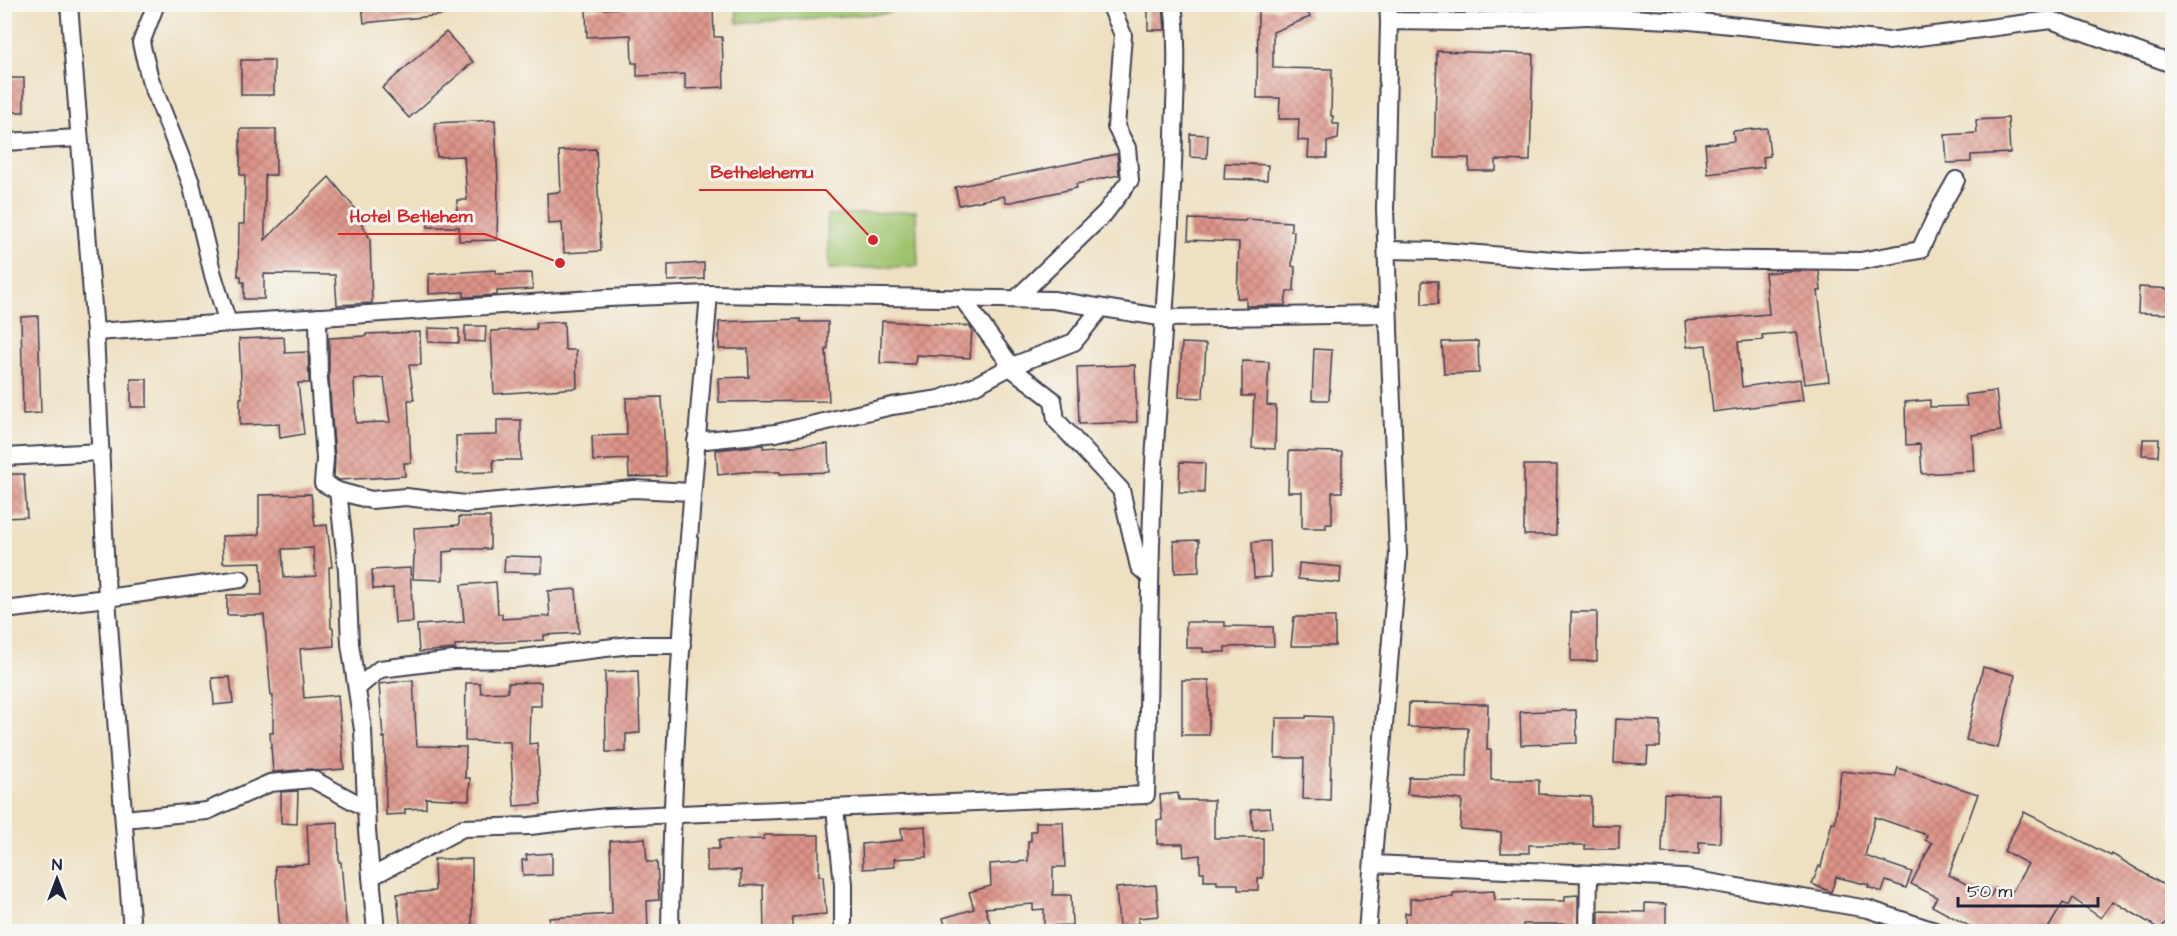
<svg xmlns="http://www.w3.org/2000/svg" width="2177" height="936" viewBox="0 0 2177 936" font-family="'Architects Daughter',sans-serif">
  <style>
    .green { fill: #9fc36c; stroke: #607254; stroke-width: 1.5 }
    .building { fill: url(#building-cross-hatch); fill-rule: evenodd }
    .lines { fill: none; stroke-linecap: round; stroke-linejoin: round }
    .street-casing { stroke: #413e4f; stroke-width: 20 }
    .street { stroke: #fff; stroke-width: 16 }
    .leader { fill: none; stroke: #d62828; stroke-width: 2 }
    .callout-dot { fill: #d62828; stroke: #f6f6f2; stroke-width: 2 }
    .callout-label { font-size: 18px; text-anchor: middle; font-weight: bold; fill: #d62828; stroke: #f6f6f2; stroke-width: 6; stroke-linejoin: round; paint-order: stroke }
  </style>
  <defs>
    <pattern id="building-cross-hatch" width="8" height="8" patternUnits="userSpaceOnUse" patternTransform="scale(1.5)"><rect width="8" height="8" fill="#de9388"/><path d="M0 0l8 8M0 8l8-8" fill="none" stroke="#b47870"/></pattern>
  </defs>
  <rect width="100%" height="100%" fill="#f6f6f2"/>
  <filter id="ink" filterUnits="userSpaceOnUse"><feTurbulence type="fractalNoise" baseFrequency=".0167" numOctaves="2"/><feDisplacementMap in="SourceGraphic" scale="12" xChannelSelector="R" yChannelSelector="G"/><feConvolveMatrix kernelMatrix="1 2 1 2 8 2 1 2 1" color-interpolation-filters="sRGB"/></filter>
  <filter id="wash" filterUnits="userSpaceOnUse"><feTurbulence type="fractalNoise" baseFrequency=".008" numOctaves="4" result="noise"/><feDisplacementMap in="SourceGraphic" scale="24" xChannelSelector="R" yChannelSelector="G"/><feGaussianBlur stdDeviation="1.35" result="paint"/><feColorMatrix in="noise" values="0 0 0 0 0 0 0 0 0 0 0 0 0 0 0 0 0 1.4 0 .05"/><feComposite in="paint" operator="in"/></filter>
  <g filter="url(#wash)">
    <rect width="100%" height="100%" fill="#eee0c1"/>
    <g class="green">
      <polygon points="736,5 890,5 890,13 737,23"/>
      <polygon points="916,211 918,266 829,269 827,215"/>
    </g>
    <g id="blocks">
      <g class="building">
        <polygon points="362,4 443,4 443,15 364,23"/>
        <polygon points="658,4 673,4 673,10 713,8 714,37 722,37 724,87 685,89 685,74 637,76 637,63 632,63 631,35 587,37 586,10 658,6"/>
        <polygon points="1148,4 1163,4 1165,30 1148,30"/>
        <polygon points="1287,4 1304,4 1310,17 1273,32 1273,68 1332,69 1331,116 1333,116 1333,124 1339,124 1338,139 1327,142 1327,158 1308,158 1309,141 1298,140 1299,119 1279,119 1280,98 1257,98 1258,8 1277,9"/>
        <polygon points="446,32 473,62 409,118 382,88"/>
        <polygon points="1437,51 1533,54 1530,161 1496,160 1496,171 1469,171 1469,158 1434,158"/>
        <rect x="241" y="60" width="33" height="35"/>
        <rect x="4" y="78" width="20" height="34"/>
        <polygon points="2008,118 2010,153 1971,155 1971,162 1947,163 1945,135 1977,133 1976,120"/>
        <polygon points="495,120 498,183 497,240 459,241 459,227 428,227 428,211 457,211 457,200 467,200 464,156 437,157 435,123"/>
        <polygon points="1767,128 1770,156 1763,157 1764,167 1708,174 1705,144 1734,141 1733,131"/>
        <polygon points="240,129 276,129 276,175 265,175 265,240 329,177 353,206 370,239 372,303 337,305 335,275 264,274 264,299 244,299 244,282 241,282 241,276 238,276 239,224 244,224 245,175 240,175"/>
        <polygon points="1190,134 1208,135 1207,158 1190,157"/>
        <polygon points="596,149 601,251 564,253 562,223 548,224 547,193 561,192 559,151"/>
        <polygon points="1117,154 1119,175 1076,184 1077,188 1006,203 1004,196 959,205 955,187"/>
        <polygon points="1225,163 1268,165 1267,180 1224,179"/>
        <polygon points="1189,219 1245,221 1246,219 1291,222 1291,231 1294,231 1292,266 1295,267 1294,291 1287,291 1285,305 1246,306 1246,298 1237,298 1239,242 1188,240"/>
        <polygon points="704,263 704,279 668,281 668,265"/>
        <polygon points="496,270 496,274 532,273 533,289 497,291 497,295 464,297 464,292 429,294 429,274"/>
        <polygon points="1788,271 1819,271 1821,291 1818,291 1829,381 1805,384 1797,332 1762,335 1763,340 1738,342 1742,387 1800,379 1803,400 1713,412 1706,345 1687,347 1685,321 1769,314 1765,273"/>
        <rect x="1422" y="281" width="16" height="23"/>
        <polygon points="2139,287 2172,289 2172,314 2138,313"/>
        <polygon points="38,316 41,413 23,414 21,317"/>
        <polygon points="800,319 800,322 828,322 828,349 826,349 829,401 719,402 718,378 749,377 748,349 719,349 719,322"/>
        <polygon points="882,321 969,326 972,329 970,358 916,355 915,364 880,363"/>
        <polygon points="564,322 565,350 576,350 577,388 494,394 491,331 536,329 536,323"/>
        <polygon points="465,326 486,326 485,342 465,341"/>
        <polygon points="428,328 459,329 459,343 428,342"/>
        <path d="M420,332L421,365H409L414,400H408L411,463H404L405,476L339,480L334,477L335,458L329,379V338L366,336V334ZM384,378L390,422L356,423L354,379Z"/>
        <polygon points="284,337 285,353 308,352 309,383 298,383 304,434 280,438 279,424 240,425 240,398 242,398 239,339"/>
        <polygon points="1478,341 1479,373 1444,374 1442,342"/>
        <polygon points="1182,343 1206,344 1203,398 1179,397"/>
        <polygon points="1314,349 1332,350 1329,400 1312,400"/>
        <polygon points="1242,361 1269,362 1267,405 1276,406 1275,449 1252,448 1254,396 1242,396"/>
        <polygon points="1135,365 1137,422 1079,424 1077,367"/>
        <rect x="131" y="379" width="16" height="28"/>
        <polygon points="1996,391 2001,431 1972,435 1974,471 1922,474 1920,444 1906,445 1905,402 1930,400 1930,407 1967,406 1965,395"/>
        <polygon points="662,397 666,476 629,477 628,459 593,461 592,436 627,435 626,398"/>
        <polygon points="497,420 521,420 521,460 493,460 494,472 457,473 456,436 497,435"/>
        <polygon points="2143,439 2159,439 2158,456 2142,455"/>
        <polygon points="828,444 829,472 780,474 780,472 743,472 718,475 716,450 763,445 763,448"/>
        <polygon points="1289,451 1342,452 1342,492 1332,492 1332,524 1326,524 1326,528 1302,528 1302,492 1288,492"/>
        <polygon points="1180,462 1205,463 1204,493 1179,492"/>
        <polygon points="1524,465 1557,465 1556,535 1524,535"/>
        <polygon points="4,474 24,474 27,517 4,518"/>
        <path d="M311,494L315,526L327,525L332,567H329L331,628H333L334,646L300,649L304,698L338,695L344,769L319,771L311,769L273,772L270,733H273V696H271L264,615H227V595H262L261,562L223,563L222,536L259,535V495ZM313,548L316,576L284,578L282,549Z"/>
        <polygon points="459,517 490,517 490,549 453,549 453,551 443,552 443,580 413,579 414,555 415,555 414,528 459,525"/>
        <polygon points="1199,540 1199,572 1175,573 1174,541"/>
        <polygon points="1270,541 1271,577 1254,578 1252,542"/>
        <polygon points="505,556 542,557 542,573 504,572"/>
        <polygon points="1299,563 1341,567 1340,583 1298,579"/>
        <polygon points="410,568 413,622 395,623 393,588 373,589 372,570"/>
        <polygon points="496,582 498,614 502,614 502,619 550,616 548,591 576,589 579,633 544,635 544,640 455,645 455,649 419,652 417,625 464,622 461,585"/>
        <rect x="1571" y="612" width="26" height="49"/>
        <polygon points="1294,617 1335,617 1335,646 1291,646"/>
        <polygon points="1186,622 1225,622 1225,626 1273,627 1274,646 1225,647 1225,652 1203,652 1203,648 1186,648"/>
        <polygon points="1983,667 2015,675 1998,748 1966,740"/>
        <polygon points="638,671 640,733 626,734 626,752 606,752 605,672"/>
        <polygon points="230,677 233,703 214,705 212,678"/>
        <polygon points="413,680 417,746 466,747 465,778 470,778 469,800 426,798 426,808 405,809 405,814 386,815 385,737 383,738 379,684"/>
        <rect x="1182" y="680" width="27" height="55"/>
        <polygon points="541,682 541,706 530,706 529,744 537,743 541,804 514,806 510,742 465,741 466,683 480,683 481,693 508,692 508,683"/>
        <polygon points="1409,703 1488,704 1487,750 1491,750 1491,780 1539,780 1539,794 1591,797 1591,825 1619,825 1619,849 1585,849 1585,845 1529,845 1529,853 1501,853 1501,832 1460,829 1462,800 1407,794 1409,777 1467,778 1468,728 1408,727"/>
        <polygon points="1576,710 1577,743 1521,745 1520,712"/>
        <polygon points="1306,716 1332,717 1330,800 1303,799 1304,758 1275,758 1276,718 1306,718"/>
        <polygon points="1616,719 1661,721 1660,747 1648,747 1647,764 1614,763"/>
        <polygon points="1898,768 1978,794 1949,875 1990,897 1995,888 2010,895 2028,864 2004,851 2024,812 2111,856 2112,854 2172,890 2172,911 2161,930 2113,901 2101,918 2072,898 2068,906 2063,903 2046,932 1980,932 1932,906 1937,897 1911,884 1932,843 1925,840 1927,835 1875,817 1865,856 1912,872 1906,888 1886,881 1882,892 1868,887 1869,885 1836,877 1831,892 1812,884 1819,866 1821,867 1832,822 1835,823 1841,771 1895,777"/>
        <polygon points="298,791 297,824 281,823 281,792"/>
        <polygon points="1178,793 1179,800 1214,800 1214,838 1263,838 1263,878 1258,878 1258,890 1238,890 1238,884 1217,884 1217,881 1204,881 1204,872 1200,872 1200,855 1184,857 1183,844 1157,844 1157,820 1162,820 1160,795"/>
        <polygon points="1664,794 1721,795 1720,843 1699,842 1699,854 1662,853"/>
        <polygon points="1270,808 1272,828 1253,830 1251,809"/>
        <polygon points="338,822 339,862 341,862 347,932 280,932 275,866 309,864 307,824"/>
        <polygon points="1036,822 1063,822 1065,867 1053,867 1053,895 1071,895 1072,925 1044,926 1044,909 1033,910 1033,904 985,908 990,922 960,932 947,932 943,918 974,909 969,892 991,886 990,864 1028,861 1028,841 1031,841 1031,831 1036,831"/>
        <polygon points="925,826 927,857 894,859 895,867 863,869 862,844 902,840 901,828"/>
        <polygon points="764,835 819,835 819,876 823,876 826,914 792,917 792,932 764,932 763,885 741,886 741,870 707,871 707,849 719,849 719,840 764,839"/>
        <polygon points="645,838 647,862 657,862 659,900 647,901 648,931 550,932 549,918 612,914 610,841"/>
        <polygon points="552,853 552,875 523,876 522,860 527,860 526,855"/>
        <polygon points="434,859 472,859 472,932 401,932 397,894 435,891"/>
        <polygon points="1156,885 1159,916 1138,918 1138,924 1119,926 1116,888"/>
        <polygon points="1494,891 1495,900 1565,901 1565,896 1578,895 1578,932 1566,932 1566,924 1523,924 1523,932 1419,932 1419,929 1405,929 1405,913 1410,913 1410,899 1453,897 1453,893"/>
        <polygon points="1645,903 1666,904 1666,932 1599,932 1599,911 1645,912"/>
      </g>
    </g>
  </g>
  <g filter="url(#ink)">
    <use href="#blocks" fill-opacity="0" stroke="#413e4f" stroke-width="1.5"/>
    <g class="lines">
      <g class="street-casing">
        <g id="street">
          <polyline points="69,4 95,332 107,598 132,932"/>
          <polyline points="156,4 141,43 150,79 191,183 213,275 228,323"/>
          <polyline points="1388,4 1389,21"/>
          <polyline points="1587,16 1690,21 1888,41 2051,20 2172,64"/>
          <polyline points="4,142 79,138"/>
          <polyline points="1386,250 1441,251 1579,262 1664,259 1860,261 1920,250 1939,210 1956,180"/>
          <polyline points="962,298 1015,371 1053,400 1056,420 1121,490 1139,567 1150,577"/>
          <polyline points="1016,299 1105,213 1130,180 1127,148 1116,127 1123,35 1110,4"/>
          <polyline points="318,317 319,379 325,459 323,483 338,491 347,570 350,644 363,730 367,830 376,932"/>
          <polyline points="1389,326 1385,209 1389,21 1464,22 1587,16 1589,6"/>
          <polyline points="95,332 608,298 709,294 1053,300 1166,318 1384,314 1389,330 1398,554 1367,932"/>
          <polyline points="696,441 776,433 892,406 940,399 976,385 1012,366 1074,342 1101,308"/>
          <polyline points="4,457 101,452"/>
          <polyline points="338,491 371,500 406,497 465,504 634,489 692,492"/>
          <polyline points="4,610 107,598 241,579"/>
          <polyline points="357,688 380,669 453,660 514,659 631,645 682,645"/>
          <polyline points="835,809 843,884 843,932"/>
          <polyline points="124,819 207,811 270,783 312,779 366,808"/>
          <polyline points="1373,864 1685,878 1868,909 1938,932"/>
          <path d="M371,877L463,828L530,826L607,817L1146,795C1150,678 1148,561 1155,445C1162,342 1171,239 1174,136C1175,92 1179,48 1173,4"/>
          <path d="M670,932C672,719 691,506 709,294"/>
          <polyline points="1588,932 1589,875"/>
        </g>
      </g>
      <use href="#street" class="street"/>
    </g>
  </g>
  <path class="leader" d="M873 240L826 190H699M560 263L485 234H338"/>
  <g class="callout-dot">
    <circle cx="873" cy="240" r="6"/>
    <circle cx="560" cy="263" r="6"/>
  </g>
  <g class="callout-label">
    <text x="762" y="178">Bethelehemu</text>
    <text x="411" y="222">Hotel Betlehem</text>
  </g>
  <rect width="2177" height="936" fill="none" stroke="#f6f6f2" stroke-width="24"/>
  <g transform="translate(57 879)" stroke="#f6f6f2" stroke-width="4.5" paint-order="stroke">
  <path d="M0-4.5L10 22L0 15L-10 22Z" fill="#22223b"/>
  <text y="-9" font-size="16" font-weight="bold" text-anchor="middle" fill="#22223b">N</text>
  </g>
  <path d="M1958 897v9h140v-9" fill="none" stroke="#22223b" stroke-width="3"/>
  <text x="1967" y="897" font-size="18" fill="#22223b" stroke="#f6f6f2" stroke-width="4.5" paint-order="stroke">50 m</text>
</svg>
